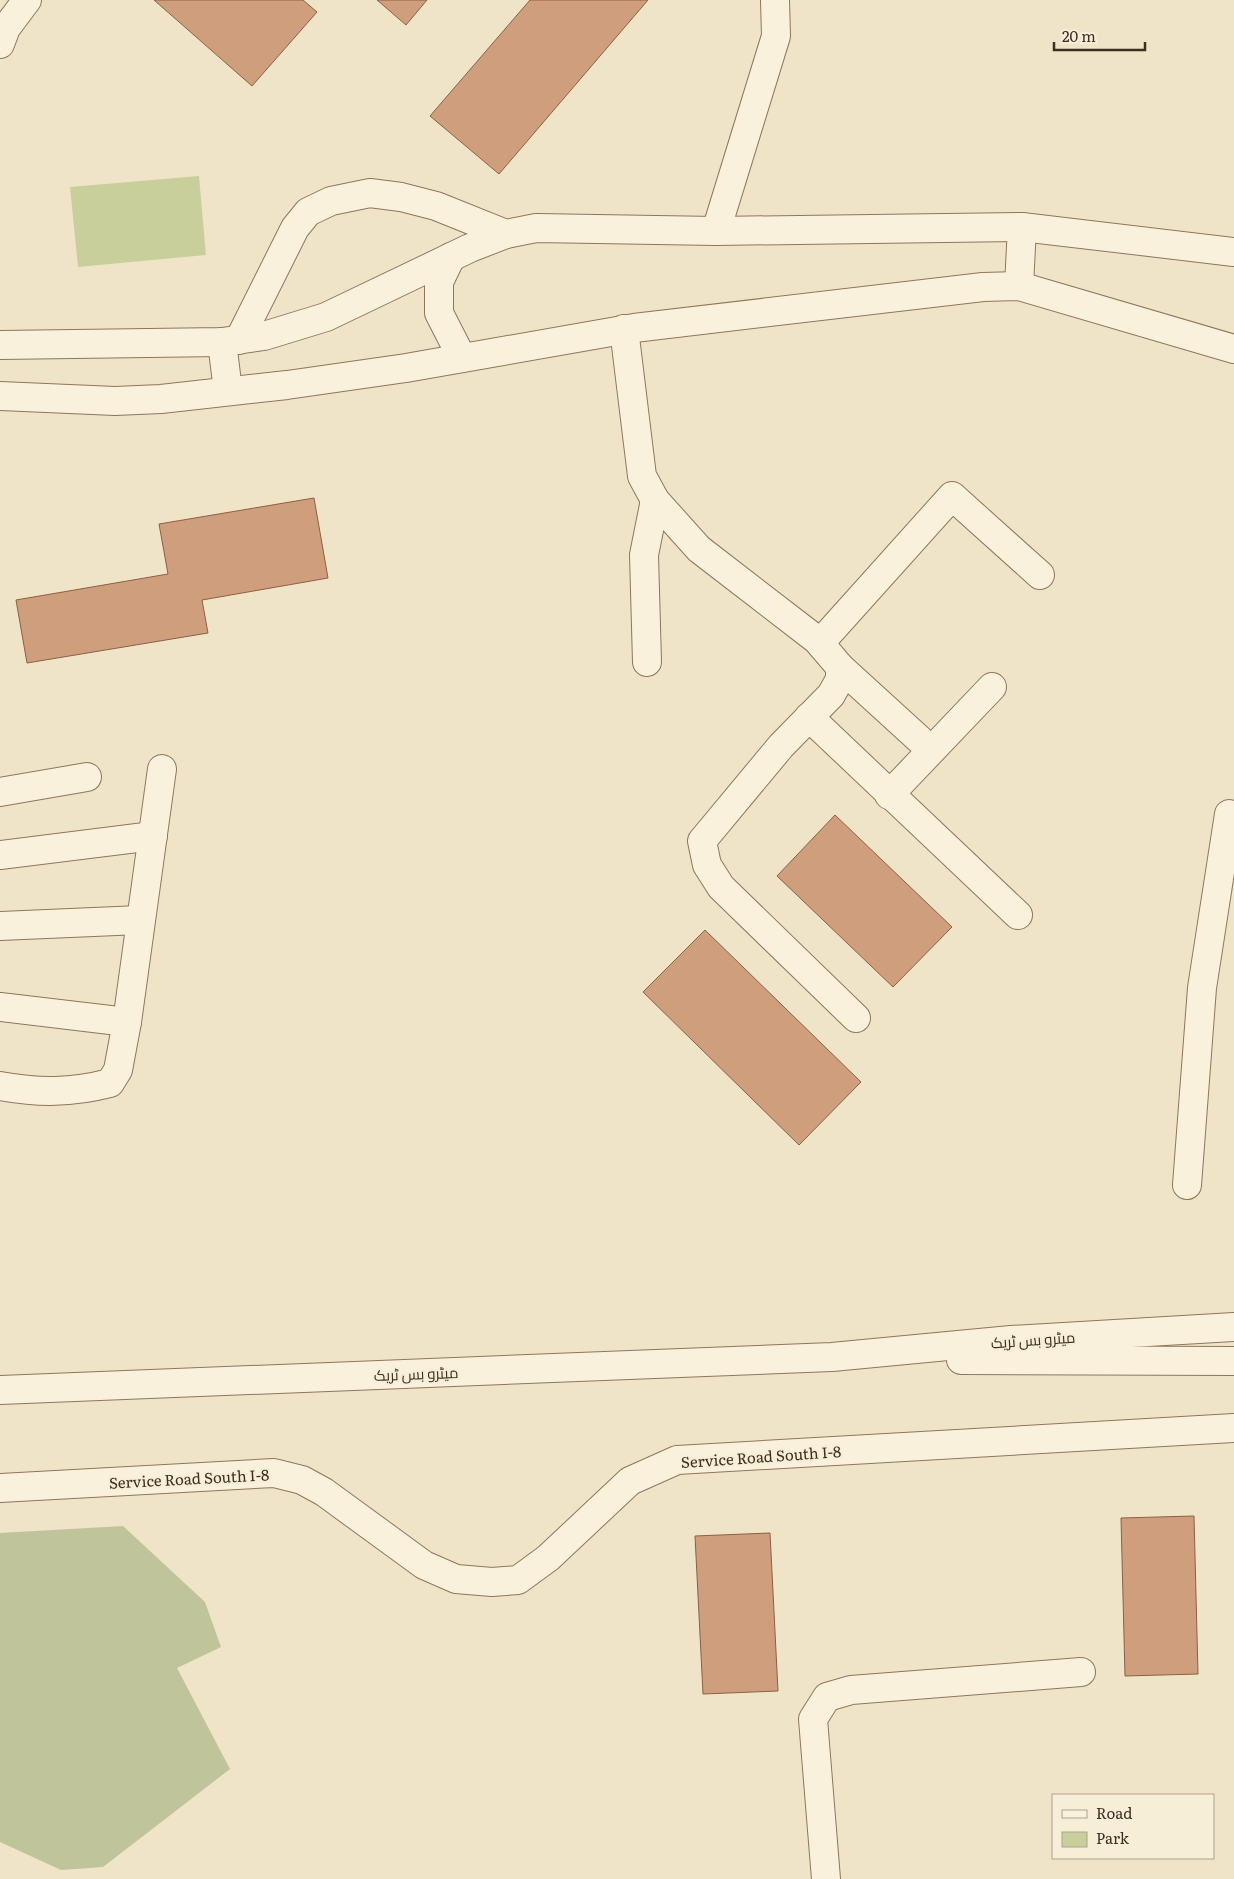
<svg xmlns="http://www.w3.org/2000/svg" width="1234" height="1879" viewBox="0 0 1234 1879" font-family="Literata,Cairo,serif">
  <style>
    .green { fill: #c9cf9b }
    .cemetery { fill: #bfc49a }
    .building { fill: #cf9f7d; stroke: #8d5f41 }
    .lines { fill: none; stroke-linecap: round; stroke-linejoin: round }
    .minor-casing { stroke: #8d765c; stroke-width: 30 }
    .minor { stroke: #faf1dc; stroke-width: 28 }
    .labels { text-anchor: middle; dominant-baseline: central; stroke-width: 4.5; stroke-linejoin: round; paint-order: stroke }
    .street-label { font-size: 15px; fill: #3d2e20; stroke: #f7eed8 }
  </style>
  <rect width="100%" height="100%" fill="#f0e4c8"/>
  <polygon class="green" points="199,176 206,255 78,267 70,187"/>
  <polygon class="cemetery" points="123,1526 205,1602 221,1647 177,1668 230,1769 103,1867 61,1870 0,1842 0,1533"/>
  <g class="building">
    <polygon points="154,0 303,0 317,12 252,86"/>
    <polygon points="377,0 427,0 406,25"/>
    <polygon points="530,0 648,0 499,174 430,116"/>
    <polygon points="314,498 328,578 202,600 208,633 27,663 16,600 168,574 159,524"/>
    <polygon points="835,815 952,927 893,987 777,876"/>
    <polygon points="705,930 861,1082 799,1145 643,992"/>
    <polygon points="1194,1516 1198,1674 1125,1676 1121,1518"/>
    <polygon points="770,1533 778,1691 703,1694 695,1536"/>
  </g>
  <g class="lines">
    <g class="minor-casing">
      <g id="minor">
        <polyline points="0,44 6,28 27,0"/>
        <polyline points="716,231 776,36 775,0"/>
        <polyline points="451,257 439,282 439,313 462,358"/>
        <polyline points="1019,286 1022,227"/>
        <polyline points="624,329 642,476 655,500 699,549 817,640 840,667 840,679 831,695 781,746 702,841 707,865 721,887 856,1018"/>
        <polyline points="239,340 295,228 308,212 331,201 370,193 401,197 436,206 506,234"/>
        <polyline points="222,342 228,391"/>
        <polyline points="0,345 222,342 264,336 326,317 470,248 506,234 536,228 716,231 1022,227 1234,252"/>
        <polyline points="0,396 115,401 161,399 287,385 406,368 634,328 983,287 1019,286 1234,349"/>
        <polyline points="820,643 952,496 1040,575"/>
        <polyline points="647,662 644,555 655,500"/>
        <polyline points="840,667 931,750"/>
        <polyline points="809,717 1018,915"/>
        <polyline points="0,792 87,777"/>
        <polyline points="889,795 992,687"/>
        <polyline points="0,855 153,836"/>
        <polyline points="0,926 140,920"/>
        <polyline points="0,1007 127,1022"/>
        <path d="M0,1086C39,1093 71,1093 110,1083L118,1070L127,1022L162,769"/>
        <polyline points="1187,1185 1202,988 1229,814"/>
        <polyline points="961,1360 1234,1361"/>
        <polyline points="0,1390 832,1357 1011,1340 1234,1327"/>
        <polyline points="0,1488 274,1473 302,1480 324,1492 424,1565 456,1579 492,1582 518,1580 548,1558 630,1481 677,1460 1234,1428"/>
        <polyline points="826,1879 813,1719 827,1697 851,1690 1081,1672"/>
      </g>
    </g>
    <use href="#minor" class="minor"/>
  </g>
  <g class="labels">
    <g class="street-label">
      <text transform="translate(1033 1339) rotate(-4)">میٹرو بس ٹریک</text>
      <text transform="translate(416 1373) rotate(-2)">میٹرو بس ٹریک</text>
      <text transform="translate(761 1456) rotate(-4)">Service Road South I-8</text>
      <text transform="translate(189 1478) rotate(-3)">Service Road South I-8</text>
    </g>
  </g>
  <rect x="1052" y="1794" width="162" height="65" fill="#f7eed8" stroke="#ada18e"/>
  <rect x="1062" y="1810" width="25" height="8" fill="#faf1dc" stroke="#ada18e"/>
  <text x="1096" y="1819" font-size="15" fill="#3d2e20">Road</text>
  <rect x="1062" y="1832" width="25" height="15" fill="#c9cf9b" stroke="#ada18e"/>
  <text x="1096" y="1844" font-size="15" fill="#3d2e20">Park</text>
  <path d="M1054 42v8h91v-8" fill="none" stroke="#3d2e20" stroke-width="2.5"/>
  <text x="1062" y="42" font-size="15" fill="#3d2e20" stroke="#f7eed8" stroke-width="4" paint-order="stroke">20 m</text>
</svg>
